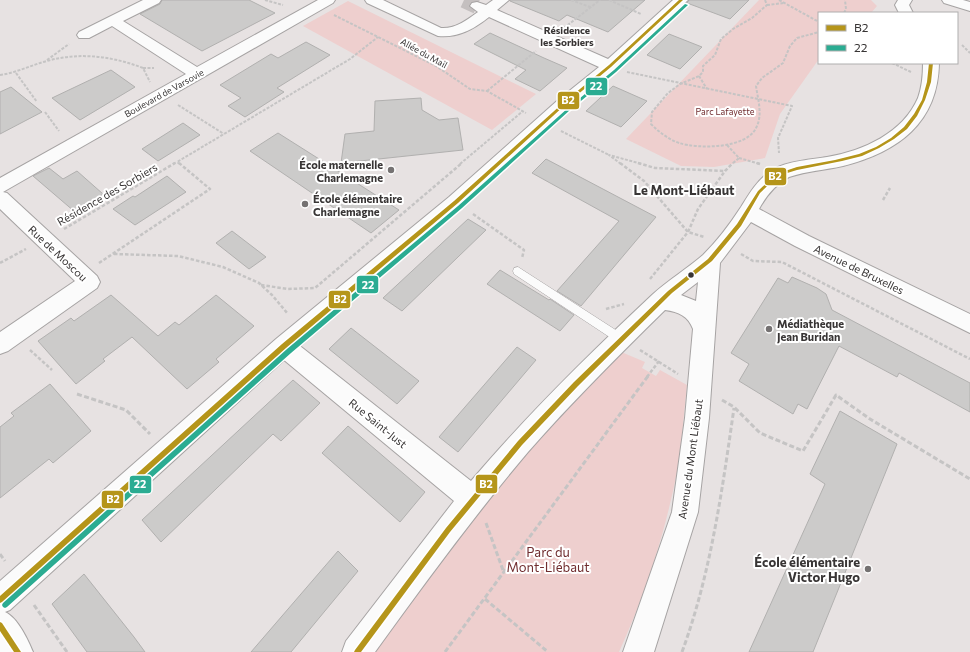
<svg xmlns="http://www.w3.org/2000/svg" width="970" height="652" viewBox="0 0 970 652" font-family="Commissioner,sans-serif">
  <style>
    .green { fill: #eecfce }
    .building { fill: #cccbca; stroke: #b1b0af }
    .lines { fill: none; stroke-linecap: round; stroke-linejoin: round }
    .street-tunnel { stroke: #c4bfbf; stroke-width: 16; stroke-dasharray: 16 8; stroke-linecap: butt }
    .lane-casing { stroke: #a6a3a3; stroke-width: 1 }
    .street-casing { stroke: #a6a3a3; stroke-width: 2 }
    .secondary-casing { stroke: #a6a3a3; stroke-width: 2 }
    .path-far2 { stroke: #c5c4c4; stroke-width: 2; stroke-dasharray: 3 1.5; stroke-linecap: butt }
    .path-far1 { stroke: #c5c4c4; stroke-width: 2.5; stroke-dasharray: 3.5 2; stroke-linecap: butt }
    .path { stroke: #c5c4c4; stroke-width: 3; stroke-dasharray: 5 2.5; stroke-linecap: butt }
    .lane { fill: #fbfbfb; fill-rule: evenodd }
    .street { fill: #fbfbfb; fill-rule: evenodd }
    .secondary { fill: #fbfbfb; fill-rule: evenodd }
    .bus-1-casing { stroke: #fff; stroke-width: 3 }
    .bus-2-casing { stroke: #fff; stroke-width: 3 }
    .bus-1 { fill: #b5951a; fill-rule: evenodd }
    .bus-2 { fill: #2bac92; fill-rule: evenodd }
    .poi-dot { fill: #757272; stroke: #fff; stroke-width: 1.5 }
    .bus-dot { fill: #383535; stroke: #fff; stroke-width: 1.5 }
    .labels { text-anchor: middle; dominant-baseline: central; stroke-width: 4; stroke-linejoin: round; paint-order: stroke }
    .far-street-label { font-size: 9px; fill: #383535; stroke: #fff }
    .far-park-label { font-size: 9px; fill: #702d2f; stroke: #fff }
    .far-neighbourhood-label { font-size: 10px; font-weight: bold; fill: #383535; stroke: #fff }
    .poi-label { font-size: 11px; font-weight: bold; fill: #383535; stroke: #fff; text-anchor: start }
    .street-label { font-size: 11px; fill: #383535; stroke: #fff }
    .quarter-label { font-size: 13px; font-weight: bold; fill: #383535; stroke: #fff }
    .near-park-label { font-size: 13px; fill: #702d2f; stroke: #fff }
    .near-poi-label { font-size: 13px; font-weight: bold; fill: #383535; stroke: #fff; text-anchor: end }
    .line-badge { stroke: #fff; stroke-width: 1.5 }
    .badge-label { font-size: 11px; text-anchor: middle; font-weight: bold; fill: #fff }
  </style>
  <rect width="100%" height="100%" fill="#e7e2e2"/>
  <g class="green">
    <polygon points="759,0 871,0 877,6 871,13 819,13 819,59 780,114 765,158 714,167 681,166 626,139"/>
    <polygon points="348,1 536,94 492,130 303,26"/>
    <path d="M619,351L645,362L642,368L656,376L660,370L687,385C684,412 682,440 678,467C666,530 646,593 619,652H367L482,497Z"/>
  </g>
  <g class="building">
    <polygon points="162,0 249,0 275,13 202,51 140,14 160,4"/>
    <polygon points="510,0 645,0 608,32 567,15 559,21 510,1"/>
    <polygon points="689,0 749,0 730,19 687,3"/>
    <polygon points="490,33 544,58 567,68 540,91 515,79 526,70 474,44"/>
    <polygon points="669,34 702,47 680,69 647,55"/>
    <polygon points="306,42 330,55 277,88 284,92 245,117 228,106 241,98 220,85 271,54 278,58"/>
    <polygon points="111,70 135,87 80,120 52,98"/>
    <polygon points="613,86 647,101 621,127 586,111"/>
    <polygon points="11,87 42,112 0,134 0,92"/>
    <polygon points="421,98 422,110 439,120 458,118 463,150 341,163 345,134 374,131 375,101"/>
    <polygon points="183,123 200,135 158,161 142,149"/>
    <polygon points="278,133 327,164 399,210 371,233 250,151"/>
    <polygon points="546,159 656,217 581,306 557,291 619,221 532,173"/>
    <polygon points="49,168 63,179 77,171 103,194 75,212 33,176"/>
    <polygon points="167,176 186,192 135,225 113,209 133,196 135,197"/>
    <polygon points="468,219 486,230 402,311 383,298"/>
    <polygon points="232,231 266,257 249,269 216,243"/>
    <polygon points="500,270 549,300 550,299 574,315 560,331 487,284"/>
    <polygon points="792,277 817,288 826,294 832,310 970,383 970,412 899,373 897,377 839,346 807,409 798,404 793,414 739,381 749,364 731,353 778,278 788,283"/>
    <polygon points="111,295 158,336 175,322 179,325 216,295 254,326 216,359 219,362 187,389 132,337 103,359 105,361 76,384 38,341 71,318 74,321"/>
    <polygon points="351,328 419,381 397,404 329,349"/>
    <polygon points="517,347 536,360 458,452 439,437"/>
    <polygon points="293,380 320,403 281,441 273,434 161,542 142,520"/>
    <polygon points="50,384 91,431 53,463 49,459 0,498 0,427 14,416 11,413"/>
    <polygon points="840,411 897,444 813,652 749,652 825,484 810,474"/>
    <polygon points="348,426 425,492 400,522 322,453"/>
    <polygon points="338,551 358,571 291,652 251,652"/>
    <polygon points="84,574 134,637 145,652 87,652 52,604"/>
  </g>
  <g class="lines">
    <polyline class="street-tunnel" points="464,0 477,6"/>
    <g class="lane-casing">
      <polygon id="lane" points="518,267 625,336 627,339 625,342 621,344 617,342 514,274 513,271 514,268"/>
    </g>
    <g class="street-casing">
      <g id="street">
        <polygon points="143,0 161,0 159,3 123,21 197,67 318,0 335,0 333,3 3,192 7,193 97,276 100,282 97,288 8,351 0,354 0,332 75,281 0,209 0,178 186,74 112,26 89,38 79,38 77,35 79,32"/>
        <path d="M365,0H383L441,28C455,29 467,20 478,12L470,6L472,3L477,2L486,5L493,0H509L497,10L608,59L673,0H688L615,69L570,108L463,207L300,346L471,481C527,415 589,354 652,295C668,280 687,269 703,255C717,241 730,224 741,207C749,194 756,182 769,172C784,161 809,160 827,157C863,151 903,133 918,98C922,87 923,75 923,63H939C938,123 898,152 843,166C825,170 807,171 789,177C776,184 766,196 759,209L809,236L970,314V333L795,246L751,222L720,263L709,418L698,512L654,652H623L672,512L685,418L693,329C688,316 679,312 665,310C618,356 571,403 528,452C474,516 424,584 375,652H342L346,641L454,501L284,360L10,610L5,612C18,618 28,640 33,652H0V581L276,339L449,197L558,100L599,67L489,17C474,29 458,38 438,36L367,3ZM698,282L696,301L681,295Z"/>
        <polygon points="898,0 912,0 909,5 913,13 899,13 895,5"/>
      </g>
    </g>
    <g class="secondary-casing">
      <polygon id="secondary" points="942,0 963,0 970,2 970,11 944,3"/>
    </g>
    <g class="path-far2">
      <polyline points="265,0 283,5"/>
      <polyline points="571,0 590,7"/>
      <polyline points="609,0 641,14"/>
      <path d="M765,0L767,5L752,18L733,29L721,39L715,55L703,66V72L699,76L680,84L668,93L652,112L651,124C659,132 668,139 679,143C698,149 746,149 756,128C763,115 758,100 756,86L762,78L783,63L790,46L797,38L819,32"/>
      <polyline points="779,0 819,22"/>
      <polyline points="767,5 784,3"/>
      <polyline points="844,13 846,9 845,0"/>
      <polyline points="334,15 436,66 470,89 487,91 526,113"/>
      <polyline points="564,28 600,0"/>
      <polyline points="962,45 970,53"/>
      <polyline points="47,60 69,44"/>
      <polyline points="892,63 911,72"/>
      <polyline points="143,68 154,68"/>
      <polyline points="627,72 792,106 778,138 779,153"/>
      <polyline points="16,73 37,102"/>
      <path d="M0,75C16,73 31,65 47,61C79,52 112,56 143,68L150,82"/>
      <polyline points="699,76 707,89"/>
      <polyline points="487,91 536,51"/>
      <polyline points="178,105 224,134"/>
      <polyline points="45,112 59,131"/>
      <polyline points="561,131 609,155"/>
      <polyline points="727,145 739,158 732,164"/>
      <polyline points="739,158 760,164"/>
      <polyline points="173,164 177,162"/>
      <polyline points="180,164 177,162 350,59 378,37"/>
      <polyline points="460,164 523,111"/>
      <polyline points="621,164 609,155 642,164"/>
    </g>
    <g class="path-far1">
      <polyline points="620,163 644,181 688,232 704,237"/>
      <polyline points="638,163 655,168 725,171"/>
      <polyline points="757,163 760,164"/>
      <polyline points="883,200 890,188"/>
      <polyline points="473,214 524,250 522,258"/>
      <polyline points="64,229 175,163"/>
      <polyline points="114,254 178,256 223,267 259,283 272,295 288,314"/>
      <polyline points="741,254 753,261 782,262 970,359"/>
      <polyline points="0,263 26,249"/>
      <polyline points="99,263 210,189 179,163"/>
      <polyline points="650,279 688,232 698,209 725,171 733,163"/>
      <polyline points="261,285 288,289 315,288 462,163"/>
      <polyline points="606,309 624,304"/>
      <polyline points="30,350 52,370"/>
      <polyline points="640,350 678,374"/>
      <polyline points="647,377 659,361"/>
    </g>
    <g class="path">
      <polyline points="77,394 126,410 150,434"/>
      <polyline points="722,400 734,407 760,433 803,451 836,395 870,419 970,479"/>
      <polyline points="486,523 504,573"/>
      <polyline points="0,554 5,561"/>
      <polyline points="485,599 548,652"/>
      <polyline points="34,605 67,652"/>
      <polyline points="445,652 648,376"/>
      <path d="M682,652C711,573 722,491 734,408"/>
    </g>
    <use href="#lane" class="lane"/>
    <use href="#street" class="street"/>
    <use href="#secondary" class="secondary"/>
    <g class="bus-1-casing">
      <g id="bus-1">
        <polygon points="679,0 683,0 611,67 565,105 458,203 286,348 2,602 0,603 0,596 282,344 454,201 563,103 609,65"/>
        <polygon points="929,63 933,63 931,82 925,100 917,116 907,129 894,139 879,148 862,156 842,161 797,170 784,174 777,177 760,193 741,226 712,261 672,293 578,386 522,445 450,532 361,652 354,652 355,650 446,528 518,441 574,382 668,291 708,259 737,224 758,191 775,175 782,172 797,167 835,160 859,154 876,147 891,138 904,127 914,114 922,100 927,82"/>
        <polygon points="0,622 2,623 21,652 14,652 0,631"/>
      </g>
    </g>
    <g class="bus-2-casing">
      <polygon id="bus-2" points="685,4 688,5 616,72 570,110 462,208 291,353 7,607 5,608 3,607 2,605 3,603 287,349 458,206 568,108 614,70"/>
    </g>
    <use href="#bus-1" class="bus-1"/>
    <use href="#bus-2" class="bus-2"/>
  </g>
  <g class="poi-dot">
    <circle cx="391" cy="170" r="4"/>
    <circle cx="305" cy="204" r="4"/>
    <circle cx="769" cy="329" r="4"/>
    <circle cx="868" cy="569" r="4"/>
  </g>
  <circle class="bus-dot" cx="691" cy="275" r="3.5"/>
  <g class="labels">
    <g class="far-street-label">
      <text transform="translate(424 53) rotate(29)">Allée du Mail</text>
      <text transform="translate(164 93) rotate(-29)">Boulevard de Varsovie</text>
    </g>
    <g class="far-park-label">
      <text x="725" y="111">Parc Lafayette</text>
    </g>
    <g class="far-neighbourhood-label">
      <text x="567" y="30">Résidence<tspan x="567" dy="12">les Sorbiers</tspan></text>
    </g>
    <g class="poi-label">
      <text x="383" y="164" text-anchor="end">École maternelle<tspan x="383" dy="13">Charlemagne</tspan></text>
      <text x="313" y="198">École élémentaire<tspan x="313" dy="13">Charlemagne</tspan></text>
      <text x="777" y="323">Médiathèque<tspan x="777" dy="13">Jean Buridan</tspan></text>
    </g>
    <g class="street-label">
      <text transform="translate(107 194) rotate(-30)">Résidence des Sorbiers</text>
      <text transform="translate(58 253) rotate(43)">Rue de Moscou</text>
      <text transform="translate(859 269) rotate(26)">Avenue de Bruxelles</text>
      <text transform="translate(378 423) rotate(39)">Rue Saint-Just</text>
      <text transform="translate(690 459) rotate(-82)">Avenue du Mont Liébaut</text>
    </g>
    <g class="quarter-label">
      <text x="684" y="190">Le Mont-Liébaut</text>
    </g>
    <g class="near-park-label">
      <text x="548" y="552">Parc du<tspan x="548" dy="15">Mont-Liébaut</tspan></text>
    </g>
    <g class="near-poi-label">
      <text x="860" y="562">École élémentaire<tspan x="860" dy="15">Victor Hugo</tspan></text>
    </g>
  </g>
  <g class="line-badge">
    <rect x="585" y="77" width="23" height="19" rx="4" fill="#2bac92"/>
    <rect x="557" y="91" width="23" height="19" rx="4" fill="#b5951a"/>
    <rect x="764" y="167" width="23" height="19" rx="4" fill="#b5951a"/>
    <rect x="356" y="275" width="23" height="19" rx="4" fill="#2bac92"/>
    <rect x="328" y="290" width="23" height="19" rx="4" fill="#b5951a"/>
    <rect x="475" y="474" width="23" height="20" rx="4" fill="#b5951a"/>
    <rect x="129" y="475" width="23" height="19" rx="4" fill="#2bac92"/>
    <rect x="101" y="490" width="23" height="19" rx="4" fill="#b5951a"/>
  </g>
  <g class="badge-label">
    <text x="596" y="90">22</text>
    <text x="568" y="104">B2</text>
    <text x="775" y="180">B2</text>
    <text x="368" y="289">22</text>
    <text x="340" y="303">B2</text>
    <text x="486" y="488">B2</text>
    <text x="140" y="488">22</text>
    <text x="113" y="503">B2</text>
  </g>
  <rect x="818" y="12" width="140" height="52" fill="#ffffff" stroke="#afaeae"/>
  <rect x="826" y="25" width="20" height="6" fill="#b5951a" stroke="#afaeae"/>
  <text x="854" y="32" font-size="12" fill="#383535">B2</text>
  <rect x="826" y="45" width="20" height="6" fill="#2bac92" stroke="#afaeae"/>
  <text x="854" y="52" font-size="12" fill="#383535">22</text>
</svg>
